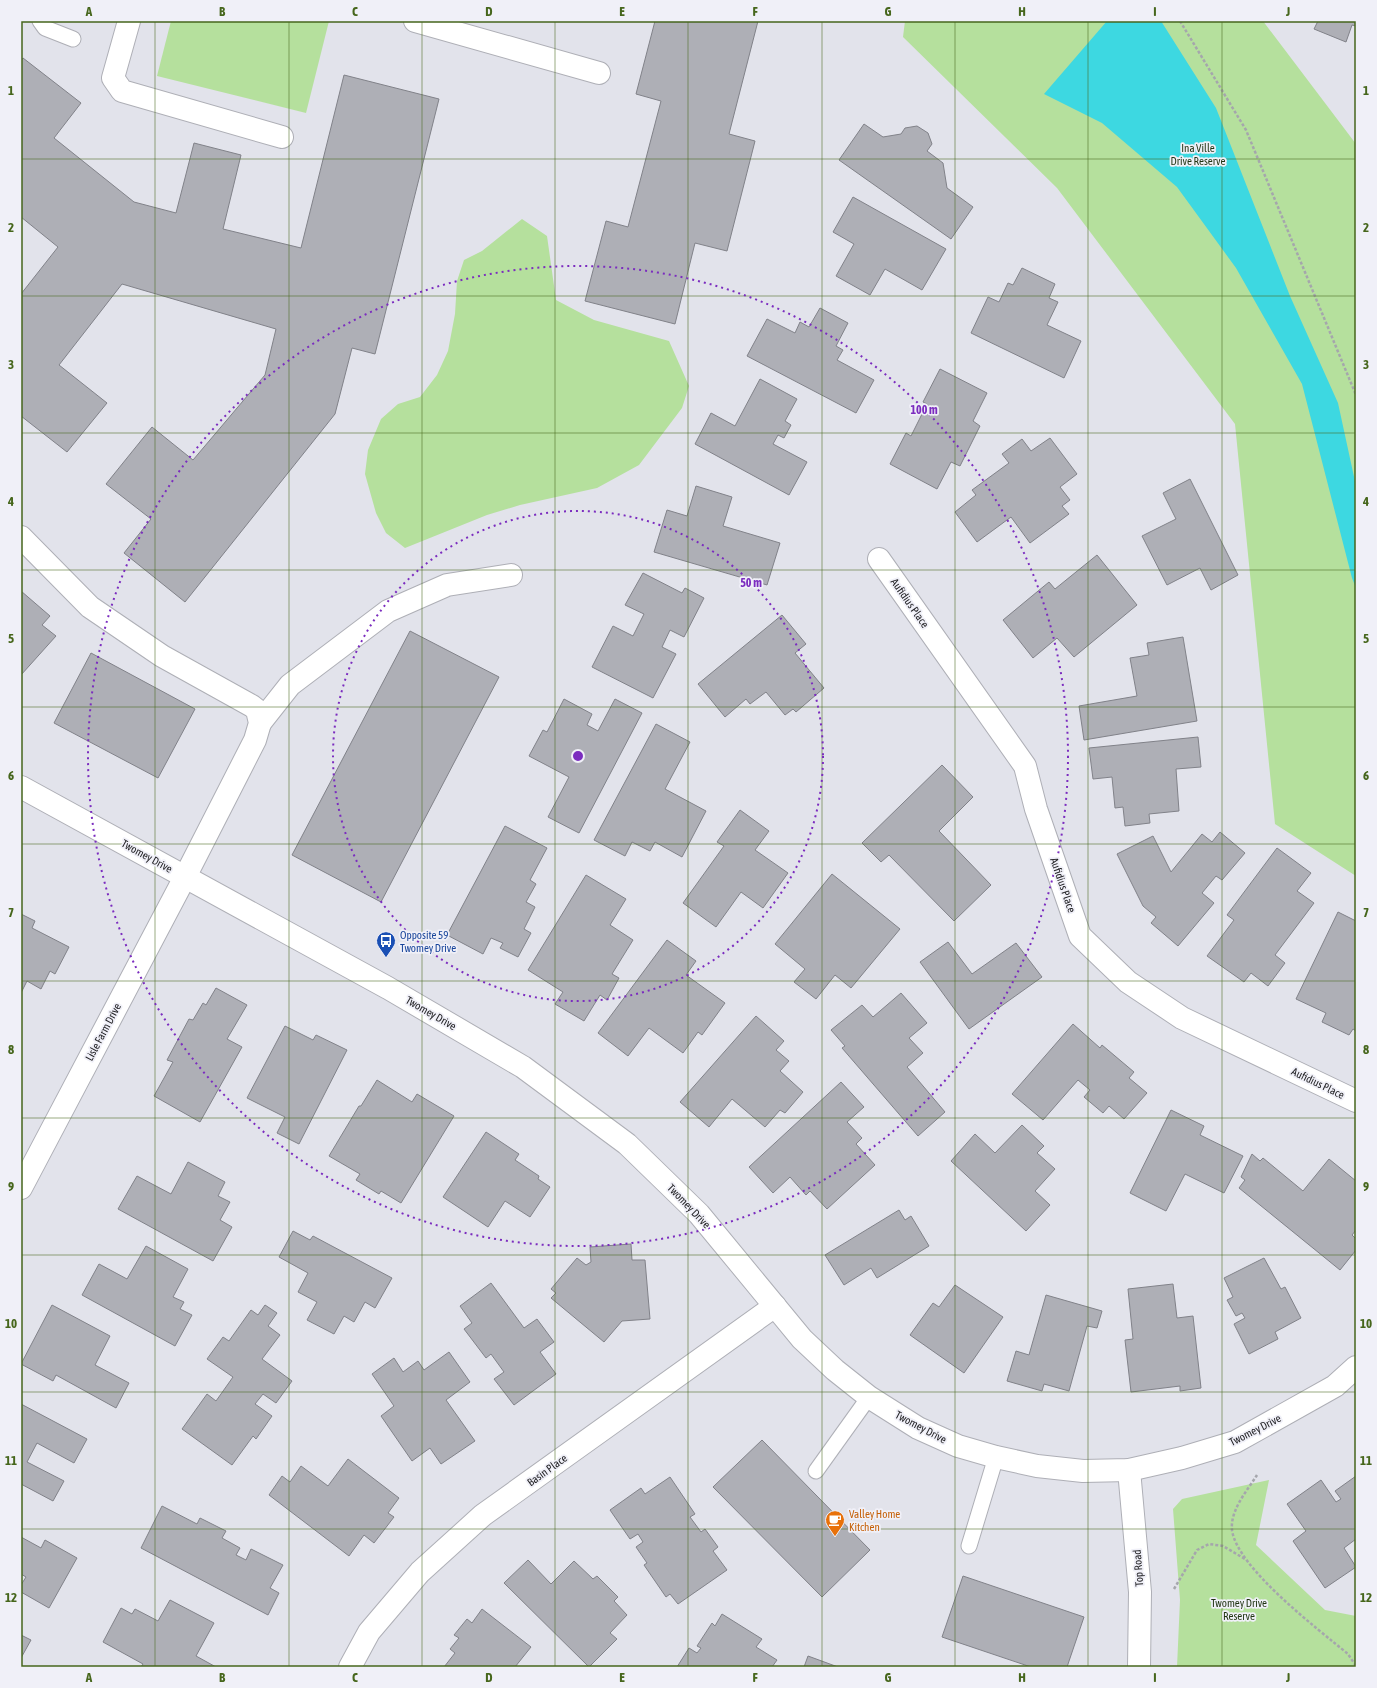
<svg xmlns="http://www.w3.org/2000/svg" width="1377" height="1688" viewBox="0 0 1377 1688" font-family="'Asap Condensed',sans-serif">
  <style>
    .green { fill: #b5e09d }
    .water { fill: #3dd8e1 }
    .building { fill: #aeafb6; stroke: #818289 }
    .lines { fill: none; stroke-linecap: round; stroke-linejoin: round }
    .service-casing { stroke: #aeafb6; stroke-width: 17 }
    .minor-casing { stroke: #aeafb6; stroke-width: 24 }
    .tertiary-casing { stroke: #aeafb6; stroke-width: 24 }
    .path { stroke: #a5a6ac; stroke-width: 2.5; stroke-dasharray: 3 2; stroke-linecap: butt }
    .service { stroke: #fff; stroke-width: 15 }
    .minor { stroke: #fff; stroke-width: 22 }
    .tertiary { stroke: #fff; stroke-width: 22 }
    .grid { fill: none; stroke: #46661c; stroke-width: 1; stroke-opacity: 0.55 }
    .ring { fill: none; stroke: #7b2cbf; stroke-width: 2; stroke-dasharray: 2 4 }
    .labels { text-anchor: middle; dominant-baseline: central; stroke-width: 3.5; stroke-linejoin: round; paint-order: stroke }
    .park-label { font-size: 11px; fill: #1f3311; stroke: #f0f0f8 }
    .street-label { font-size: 11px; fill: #232326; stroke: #f0f0f8 }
    .transit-label { font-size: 11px; fill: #164399; stroke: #f0f0f8; text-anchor: start }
    .food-label { font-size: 11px; fill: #c56008; stroke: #f0f0f8; text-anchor: start }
    .centre { fill: #7b2cbf; stroke: #f0f0f8; stroke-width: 2 }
    .ring-label { font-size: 12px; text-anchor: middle; font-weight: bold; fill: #7b2cbf; stroke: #f0f0f8; stroke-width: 3.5; stroke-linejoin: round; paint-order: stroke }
    .neatline { fill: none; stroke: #46661c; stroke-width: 1.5 }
    .grid-label { font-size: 13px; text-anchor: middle; font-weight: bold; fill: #46661c }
  </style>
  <rect width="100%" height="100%" fill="#e2e3eb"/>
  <g class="green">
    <polygon points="171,21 329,21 306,113 157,76"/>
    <polygon points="905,21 1263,21 1356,144 1356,876 1275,824 1235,424 1057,188 903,37"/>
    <polygon points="522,219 547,236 556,300 594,320 669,341 689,386 682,408 639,465 597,488 520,505 487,515 405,548 386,533 376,513 365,474 368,450 381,419 398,404 420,397 437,375 448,351 455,314 457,281 464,260 482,251"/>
    <polygon points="1269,1480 1256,1545 1325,1610 1356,1616 1356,1667 1177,1667 1180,1600 1173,1509 1182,1499"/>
  </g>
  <polygon class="water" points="1107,21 1161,21 1216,108 1290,296 1338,403 1356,486 1356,588 1352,578 1302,384 1236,268 1177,187 1102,123 1044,94"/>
  <g class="building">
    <polygon points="655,21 758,21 729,134 755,141 727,251 695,243 675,324 585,301 606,221 628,227 661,101 636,94"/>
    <polygon points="1318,21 1356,21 1356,26 1352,25 1346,42 1314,29"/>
    <polygon points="23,58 81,103 54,138 134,202 176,213 194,143 241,155 223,229 301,248 344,75 439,99 375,354 352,348 335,414 185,602 124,553 151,519 106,484 152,427 193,460 265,375 276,329 122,284 59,365 107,403 67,452 21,416 21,294 58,247 21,217 21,61"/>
    <polygon points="864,124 883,137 901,134 905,128 917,126 928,133 932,144 927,151 943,163 947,188 973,207 951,239 839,160"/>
    <polygon points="853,197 946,249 922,290 885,269 870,295 836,276 854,244 833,232"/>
    <polygon points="1022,268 1055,284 1049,298 1058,302 1047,325 1081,341 1064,378 971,333 988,297 999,302 1008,283 1013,285"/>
    <polygon points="820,308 848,323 836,346 843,350 837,360 874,380 856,413 747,356 767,319 795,333 800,322 809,327"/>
    <polygon points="940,369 987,393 973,421 980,426 960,466 951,462 937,489 890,464 906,433 911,436 927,404 923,402"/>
    <polygon points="760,379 797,399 785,421 791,425 784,438 778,435 773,444 807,462 789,495 695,444 711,413 735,426"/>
    <polygon points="1050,438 1077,474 1060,487 1070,500 1062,506 1069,514 1030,543 1011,517 977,542 955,512 976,495 972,490 1009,463 1002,454 1022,439 1031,451"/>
    <polygon points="1190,479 1238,575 1211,590 1200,568 1167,585 1142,536 1176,519 1163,493"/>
    <polygon points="696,486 732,497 723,526 780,543 767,585 654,552 667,510 687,516"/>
    <polygon points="1097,555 1137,605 1074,657 1057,638 1033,658 1003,620 1049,582 1055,589"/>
    <polygon points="643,573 682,593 685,588 704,598 684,637 670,630 662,647 676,654 653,698 592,667 613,626 633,636 644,614 625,605"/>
    <polygon points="21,591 50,616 42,625 56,636 21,675"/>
    <polygon points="782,615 806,644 795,653 824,688 796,712 793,709 785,715 766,692 750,704 746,699 725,717 698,684"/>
    <polygon points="410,631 499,677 381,902 292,855"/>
    <polygon points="1183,637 1197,721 1084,740 1079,706 1137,696 1130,658 1149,655 1147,643"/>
    <polygon points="91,653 195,709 158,778 54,723"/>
    <polygon points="564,699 592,714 587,725 598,731 615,699 642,713 579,833 548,817 569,777 529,756 543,730 547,732"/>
    <polygon points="656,724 690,742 665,789 706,811 682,857 655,842 650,851 632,842 625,856 594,840"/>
    <polygon points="1198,737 1201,767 1176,769 1179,811 1149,814 1150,823 1125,826 1123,807 1115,808 1112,777 1093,779 1089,748"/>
    <polygon points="942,765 973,797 939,831 991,885 954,921 889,855 881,862 862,843"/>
    <polygon points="740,810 769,831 755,850 788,873 763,908 741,892 716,927 683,903 724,846 717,842"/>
    <polygon points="505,826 547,848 530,880 536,884 526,902 535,907 524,929 531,933 518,957 500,948 503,943 491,938 483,954 447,935"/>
    <polygon points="1220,832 1245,853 1222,880 1216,876 1202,893 1214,903 1178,946 1151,923 1156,917 1143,906 1117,854 1153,836 1171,872 1202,834 1212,842"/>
    <polygon points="1277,848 1311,873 1297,891 1314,903 1275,955 1285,963 1268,986 1251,973 1244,982 1207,956 1234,920 1227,915"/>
    <polygon points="832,874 900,929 851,988 835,975 816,999 794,982 805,969 775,944"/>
    <polygon points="586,875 626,899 610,925 633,940 612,974 619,978 607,1000 600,995 584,1021 555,1004 563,992 528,970"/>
    <polygon points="1338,912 1356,921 1356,1031 1353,1029 1349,1035 1322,1022 1326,1013 1296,999"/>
    <polygon points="21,914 35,921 32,928 69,947 55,974 50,971 41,989 27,981 21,993"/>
    <polygon points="667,940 696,961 686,975 725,1003 702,1035 698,1032 683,1053 649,1028 628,1056 598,1033"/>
    <polygon points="948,942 972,974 1016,943 1042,977 969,1029 920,962"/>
    <polygon points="216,988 247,1005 227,1039 242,1047 200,1122 154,1096 173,1062 167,1060 189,1019 193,1020 203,1003 206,1005"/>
    <polygon points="901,993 927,1023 909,1038 923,1053 907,1067 945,1112 918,1136 842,1048 845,1046 831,1030 862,1005 873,1017"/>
    <polygon points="756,1016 784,1041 776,1050 789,1061 780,1071 803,1092 785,1113 780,1110 765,1127 732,1099 709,1127 680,1102"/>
    <polygon points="1073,1024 1100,1048 1102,1045 1134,1072 1129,1078 1147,1093 1124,1119 1109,1106 1103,1113 1084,1097 1090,1090 1078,1080 1043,1120 1012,1094"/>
    <polygon points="285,1026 313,1040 316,1035 347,1050 299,1144 277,1133 285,1117 247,1098"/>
    <polygon points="377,1080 412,1102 417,1094 454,1116 401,1203 381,1191 379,1194 356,1180 360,1174 329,1156 359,1106 361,1106"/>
    <polygon points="841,1082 864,1107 847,1122 862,1138 856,1144 875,1165 827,1209 810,1191 806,1195 790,1177 773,1193 749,1167"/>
    <polygon points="1171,1110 1204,1126 1200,1135 1243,1156 1224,1193 1185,1174 1166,1211 1130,1193"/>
    <polygon points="1022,1125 1044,1146 1037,1153 1055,1169 1035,1191 1050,1205 1026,1231 951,1161 975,1134 995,1153"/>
    <polygon points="486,1132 519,1154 515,1160 539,1176 538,1179 550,1187 530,1217 505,1201 488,1227 443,1197"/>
    <polygon points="1252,1154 1260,1161 1263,1158 1303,1191 1329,1159 1356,1181 1356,1230 1352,1235 1356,1239 1356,1250 1340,1270 1239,1188 1245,1180 1241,1177"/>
    <polygon points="188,1162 225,1182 218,1196 230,1202 220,1220 232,1227 213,1261 118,1209 137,1176 171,1194"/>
    <polygon points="899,1210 905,1220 911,1216 929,1246 877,1278 871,1268 844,1285 825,1255"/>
    <polygon points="293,1231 310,1240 313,1236 392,1278 375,1308 365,1302 354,1322 344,1316 334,1334 307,1320 317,1302 298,1292 308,1273 279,1257"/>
    <polygon points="631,1244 632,1260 645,1260 650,1319 622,1321 604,1342 551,1298 556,1293 551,1289 577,1258 586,1265 591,1262 590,1247"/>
    <polygon points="146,1246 188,1269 173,1297 184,1302 180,1309 192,1315 175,1346 82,1295 99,1264 127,1279"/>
    <polygon points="1264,1258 1281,1289 1285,1287 1301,1318 1275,1332 1278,1339 1249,1354 1234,1324 1245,1318 1242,1313 1236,1316 1227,1300 1233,1297 1224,1278"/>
    <polygon points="491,1283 524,1328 537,1319 554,1342 540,1352 556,1374 514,1405 494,1379 504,1372 491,1354 486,1358 464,1329 472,1323 460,1306"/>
    <polygon points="1173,1284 1177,1318 1193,1316 1201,1388 1180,1391 1180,1386 1131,1392 1125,1340 1133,1339 1128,1289"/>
    <polygon points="955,1285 1003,1317 964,1373 910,1335 933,1303 939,1307"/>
    <polygon points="1046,1295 1102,1311 1097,1328 1087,1326 1069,1391 1044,1384 1042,1391 1007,1381 1016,1351 1029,1355"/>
    <polygon points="52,1305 110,1336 95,1365 129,1383 116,1408 56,1375 53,1381 21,1364"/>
    <polygon points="265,1305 277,1313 268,1326 280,1335 262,1359 292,1381 276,1403 263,1394 255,1404 272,1416 256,1439 253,1436 232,1465 182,1429 207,1394 216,1401 233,1377 207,1359 223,1337 229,1341 251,1310 258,1315"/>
    <polygon points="449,1352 470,1382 446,1400 475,1441 441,1464 430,1448 412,1461 381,1416 394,1406 372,1374 394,1358 403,1372 418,1361 424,1370"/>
    <polygon points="21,1404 87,1439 74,1463 37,1443 27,1462 64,1481 53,1501 21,1484"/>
    <polygon points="762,1440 870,1550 822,1597 713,1487"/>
    <polygon points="348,1459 399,1498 388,1513 394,1517 374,1543 364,1535 349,1556 269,1495 282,1476 290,1482 301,1466 328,1486"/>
    <polygon points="1356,1476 1356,1539 1344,1548 1356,1567 1325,1588 1293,1541 1306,1531 1287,1504 1321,1480 1336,1502 1341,1499 1335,1491"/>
    <polygon points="670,1477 695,1514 690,1517 701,1532 705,1529 718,1547 713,1551 727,1570 678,1604 670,1594 666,1597 644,1565 647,1563 636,1547 643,1542 638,1534 630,1539 610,1510 641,1488 645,1494"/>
    <polygon points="162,1506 197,1524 200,1518 226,1531 222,1538 240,1548 236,1555 246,1560 251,1549 283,1565 270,1588 279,1593 268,1615 141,1548"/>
    <polygon points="21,1537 41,1548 45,1540 77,1558 49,1608 21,1592 21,1585 26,1577 21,1574"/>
    <polygon points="528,1560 551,1584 574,1561 593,1579 597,1576 618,1597 614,1601 627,1615 610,1633 617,1639 589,1667 504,1583"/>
    <polygon points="963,1576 1084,1617 1067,1667 1031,1667 942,1637"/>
    <polygon points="170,1600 214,1623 196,1656 216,1667 141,1667 143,1664 103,1642 121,1608 132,1614 135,1609 158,1621"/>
    <polygon points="482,1609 531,1647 515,1667 444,1667 455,1653 450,1649 459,1638 454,1635 467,1619 472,1623"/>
    <polygon points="722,1614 762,1639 756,1647 777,1660 772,1667 677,1667 689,1648 697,1653 701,1648 697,1646 712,1623 715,1626"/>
    <polygon points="21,1635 31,1640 21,1658"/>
    <polygon points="808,1656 838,1667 804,1667"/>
  </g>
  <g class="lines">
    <g class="service-casing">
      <g id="service">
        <polyline points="40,21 45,28 73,39"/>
        <polyline points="816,1471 869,1397"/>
        <polyline points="969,1546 996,1457"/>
      </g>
    </g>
    <g class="minor-casing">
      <g id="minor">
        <polyline points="129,21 113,78 122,91 282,137"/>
        <polyline points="415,21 599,73"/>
        <polyline points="21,537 90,607 162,656 252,706 257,710 260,723 255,740 185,877 21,1188"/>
        <polyline points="879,559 1025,766 1036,809 1080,936 1128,982 1182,1018 1356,1101"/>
        <polyline points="260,723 290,685 388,611 447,585 511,575"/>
        <polyline points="1129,1470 1140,1592 1139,1667"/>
        <polyline points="350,1667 369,1632 420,1572 483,1515 775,1306"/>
      </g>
    </g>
    <g class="tertiary-casing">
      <polyline id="tertiary" points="21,787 388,988 523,1067 627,1144 699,1214 802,1339 835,1370 869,1397 918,1428 958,1446 996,1457 1037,1466 1083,1471 1129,1470 1182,1458 1235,1442 1335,1386 1356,1367"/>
    </g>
    <g class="path">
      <polyline points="1180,21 1246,130 1356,395"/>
      <path d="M1257,1475C1247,1491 1230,1510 1232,1530C1237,1568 1318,1629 1348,1654L1356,1666"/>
      <polyline points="1174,1589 1197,1550 1209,1544 1223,1546 1245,1559"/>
    </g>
    <use href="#service" class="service"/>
    <use href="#minor" class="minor"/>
    <use href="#tertiary" class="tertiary"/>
  </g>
  <path class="grid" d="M155,21V1667M289,21V1667M422,21V1667M555,21V1667M688,21V1667M822,21V1667M955,21V1667M1088,21V1667M1222,21V1667M21,159H1356M21,296H1356M21,433H1356M21,570H1356M21,707H1356M21,844H1356M21,981H1356M21,1118H1356M21,1255H1356M21,1392H1356M21,1529H1356"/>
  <g class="ring">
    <circle cx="578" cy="756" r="245"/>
    <circle cx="578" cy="756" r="490"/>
  </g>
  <defs>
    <g id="bus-pin" transform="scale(1)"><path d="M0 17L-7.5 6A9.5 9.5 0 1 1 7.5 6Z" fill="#1a4fb4" stroke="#f0f0f8"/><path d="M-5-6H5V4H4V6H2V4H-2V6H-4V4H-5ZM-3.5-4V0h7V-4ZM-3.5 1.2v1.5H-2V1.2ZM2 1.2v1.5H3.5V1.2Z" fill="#fff"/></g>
    <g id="cafe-pin" transform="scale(1)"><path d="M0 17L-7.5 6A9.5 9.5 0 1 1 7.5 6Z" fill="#e8710a" stroke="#f0f0f8"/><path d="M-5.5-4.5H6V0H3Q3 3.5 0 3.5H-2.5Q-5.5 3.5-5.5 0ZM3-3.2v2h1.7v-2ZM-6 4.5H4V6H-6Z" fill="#fff"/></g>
  </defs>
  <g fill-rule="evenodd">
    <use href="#bus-pin" x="386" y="941"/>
    <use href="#cafe-pin" x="835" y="1520"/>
  </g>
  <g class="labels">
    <g class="park-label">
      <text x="1198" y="148">Ina Ville<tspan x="1198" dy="13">Drive Reserve</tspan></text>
      <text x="1239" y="1603">Twomey Drive<tspan x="1239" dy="13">Reserve</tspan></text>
    </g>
    <g class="street-label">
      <text transform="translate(910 603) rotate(55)">Aufidius Place</text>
      <text transform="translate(147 856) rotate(29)">Twomey Drive</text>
      <text transform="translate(1063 885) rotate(71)">Aufidius Place</text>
      <text transform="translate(431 1013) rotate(30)">Twomey Drive</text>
      <text transform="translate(103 1032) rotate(-62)">Lisle Farm Drive</text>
      <text transform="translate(1318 1083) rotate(26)">Aufidius Place</text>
      <text transform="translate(689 1206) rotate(46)">Twomey Drive</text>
      <text transform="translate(921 1427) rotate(28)">Twomey Drive</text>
      <text transform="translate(1255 1430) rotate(-27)">Twomey Drive</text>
      <text transform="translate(547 1470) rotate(-36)">Basin Place</text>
      <text transform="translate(1138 1568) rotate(-94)">Top Road</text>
    </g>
    <g class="transit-label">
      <text x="400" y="935">Opposite 59<tspan x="400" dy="13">Twomey Drive</tspan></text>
    </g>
    <g class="food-label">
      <text x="849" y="1514">Valley Home<tspan x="849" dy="13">Kitchen</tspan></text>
    </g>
  </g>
  <circle cx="578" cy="756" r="6" class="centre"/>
  <g class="ring-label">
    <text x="924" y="414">100 m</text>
    <text x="751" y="587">50 m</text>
  </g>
  <rect width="1377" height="1688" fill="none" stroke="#f0f0f8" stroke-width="44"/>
  <rect x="22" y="22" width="1333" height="1644" class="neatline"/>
  <g class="grid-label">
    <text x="89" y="16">A</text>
    <text x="222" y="16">B</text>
    <text x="355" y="16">C</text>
    <text x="489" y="16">D</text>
    <text x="622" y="16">E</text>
    <text x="755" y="16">F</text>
    <text x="888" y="16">G</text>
    <text x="1022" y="16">H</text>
    <text x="1155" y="16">I</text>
    <text x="1288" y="16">J</text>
    <text x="11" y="95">1</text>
    <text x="1366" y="95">1</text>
    <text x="11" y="232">2</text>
    <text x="1366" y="232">2</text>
    <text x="11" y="369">3</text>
    <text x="1366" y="369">3</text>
    <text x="11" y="506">4</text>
    <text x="1366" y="506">4</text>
    <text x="11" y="643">5</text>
    <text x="1366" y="643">5</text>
    <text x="11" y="780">6</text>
    <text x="1366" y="780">6</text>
    <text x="11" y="917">7</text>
    <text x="1366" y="917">7</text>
    <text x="11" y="1054">8</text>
    <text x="1366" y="1054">8</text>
    <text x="11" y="1191">9</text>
    <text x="1366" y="1191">9</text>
    <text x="11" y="1328">10</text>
    <text x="1366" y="1328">10</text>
    <text x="11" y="1465">11</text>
    <text x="1366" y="1465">11</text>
    <text x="11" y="1602">12</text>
    <text x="1366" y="1602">12</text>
    <text x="89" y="1682">A</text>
    <text x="222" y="1682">B</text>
    <text x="355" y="1682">C</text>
    <text x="489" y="1682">D</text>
    <text x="622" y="1682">E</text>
    <text x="755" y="1682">F</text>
    <text x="888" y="1682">G</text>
    <text x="1022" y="1682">H</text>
    <text x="1155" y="1682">I</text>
    <text x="1288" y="1682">J</text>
  </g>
</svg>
